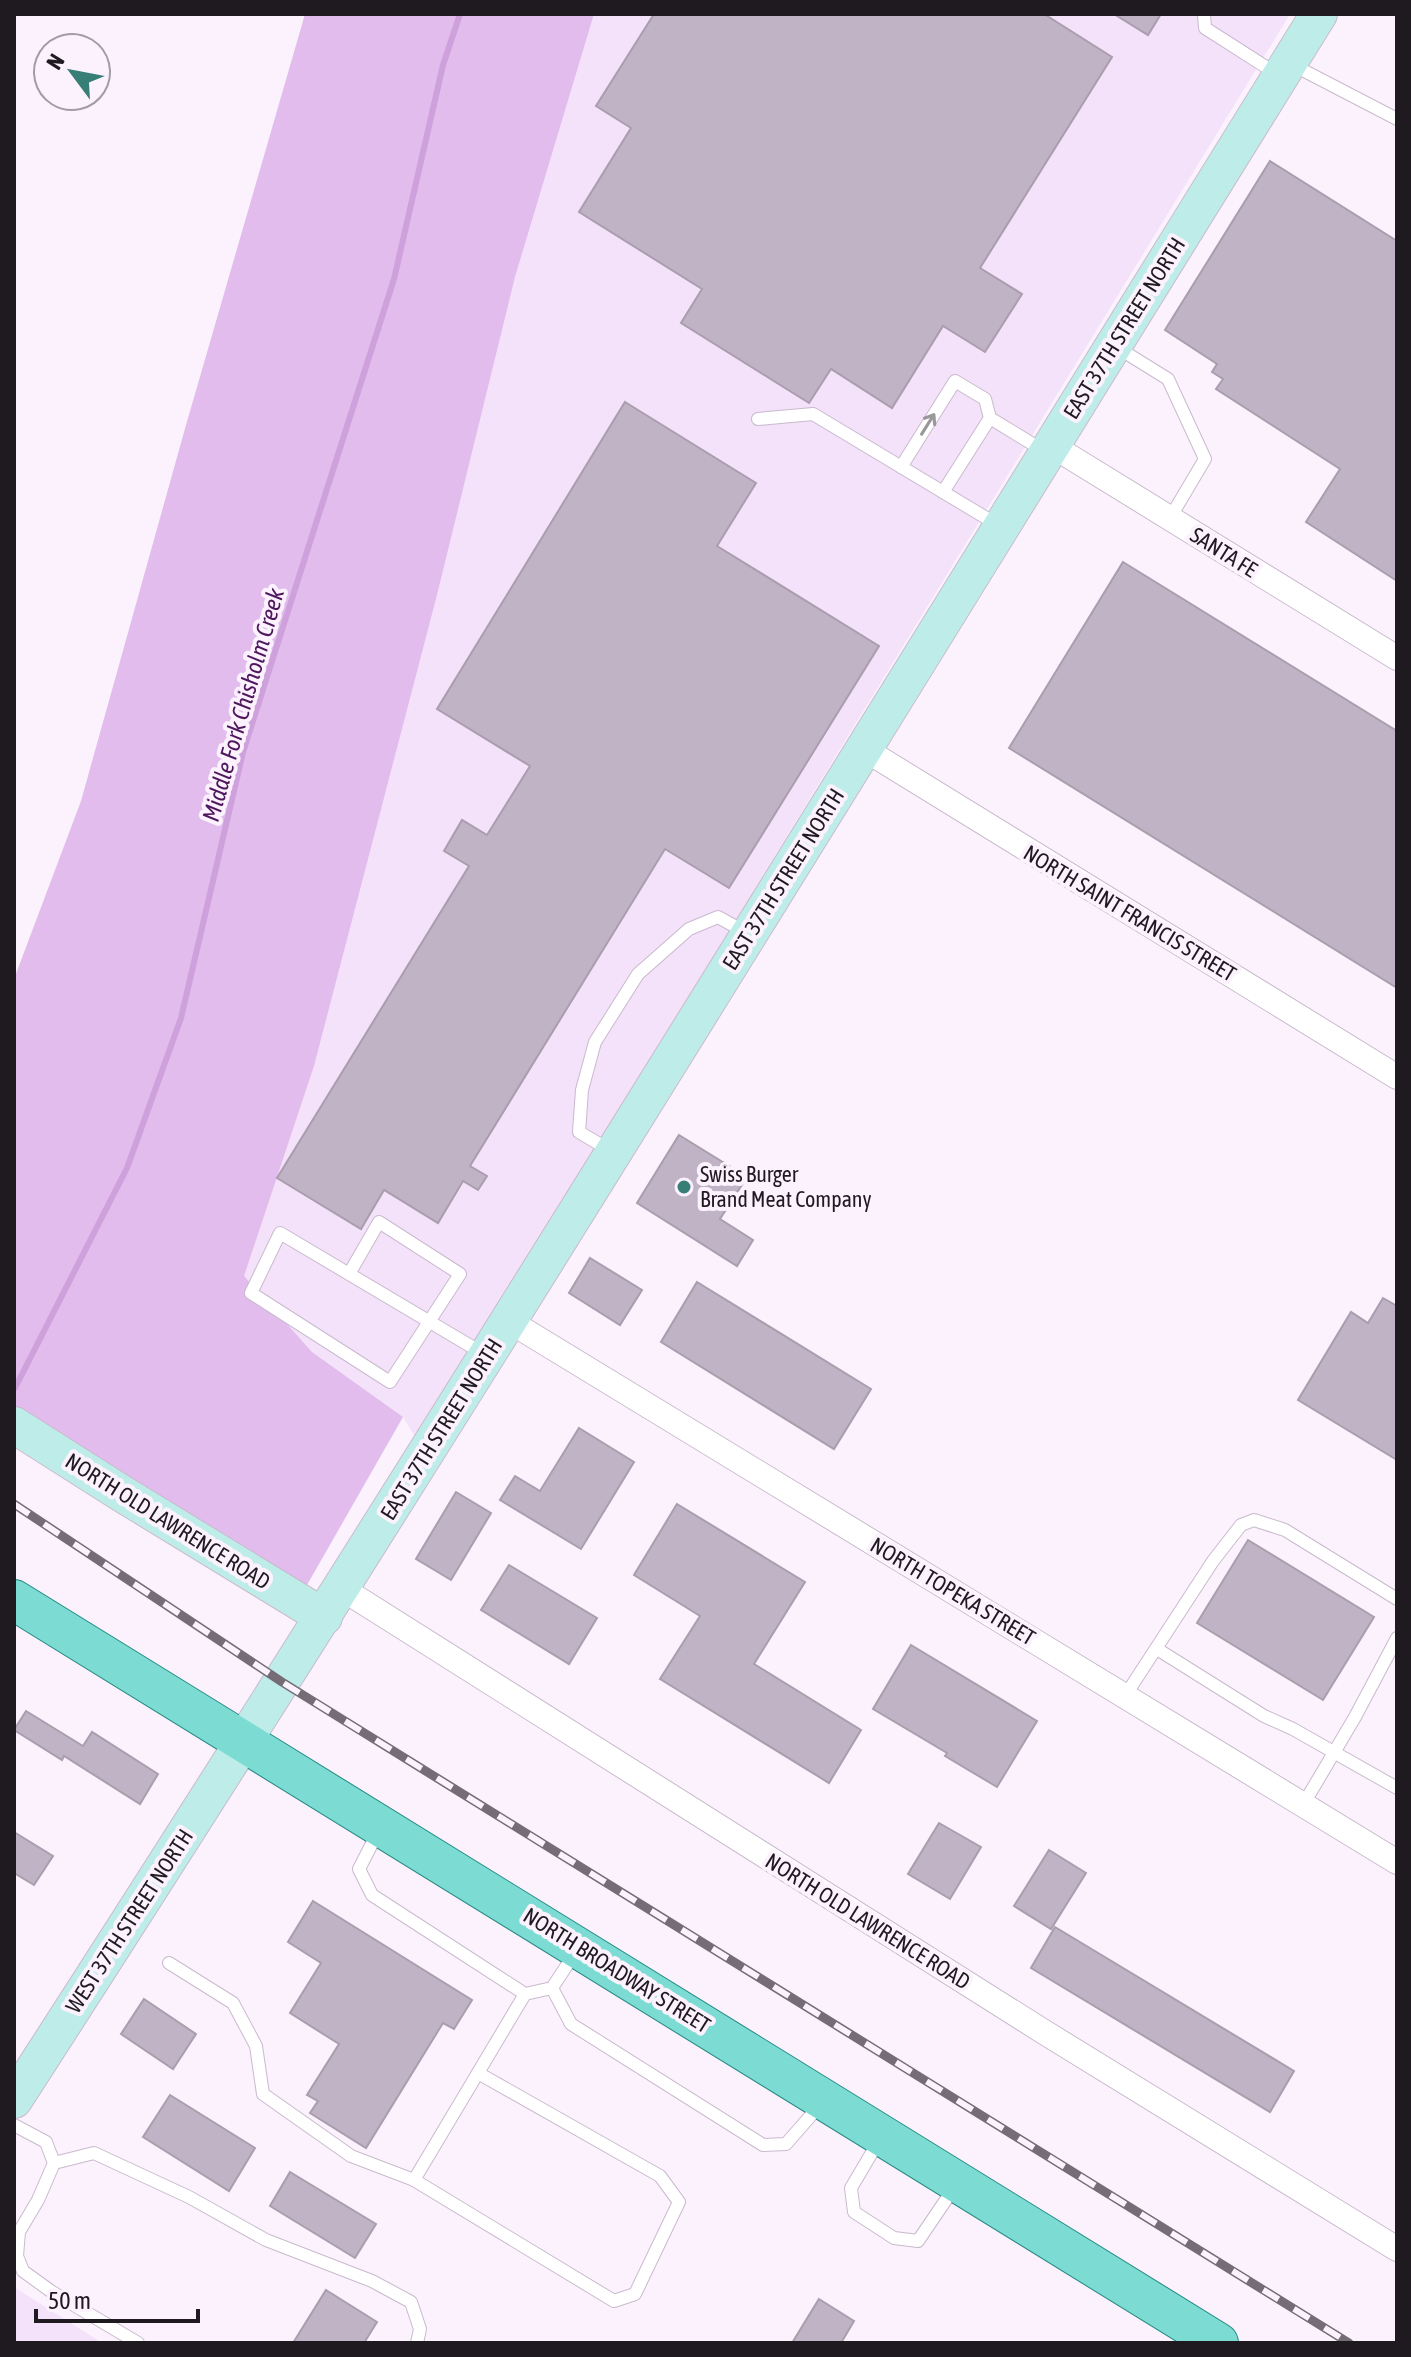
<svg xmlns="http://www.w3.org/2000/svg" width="1411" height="2357" viewBox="0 0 1411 2357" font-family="'Asap Condensed',sans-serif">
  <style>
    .built { fill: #f4e1fa }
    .green { fill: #e1bcec }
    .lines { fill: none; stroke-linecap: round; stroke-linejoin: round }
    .stream { stroke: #cea0dc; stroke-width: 6 }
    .building { fill: #c1b3c6; stroke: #aa9dae; stroke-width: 2 }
    .lane-casing { stroke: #c9bacd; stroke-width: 14 }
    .street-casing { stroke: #c9bacd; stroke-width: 26 }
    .secondary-casing { stroke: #c9bacd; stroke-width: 38 }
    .primary-casing { stroke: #238882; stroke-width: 42 }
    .lane { stroke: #fff; stroke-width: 12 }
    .street { stroke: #fff; stroke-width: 24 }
    .secondary { stroke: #beede9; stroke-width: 36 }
    .primary { stroke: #7cdbd3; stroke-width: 40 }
    .rail-casing { stroke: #756d76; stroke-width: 9 }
    .rail { stroke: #fbf2fd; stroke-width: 6; stroke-dasharray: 18; stroke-linecap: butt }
    .oneway { stroke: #9a989b }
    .poi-dot { fill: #377e77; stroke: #fbf2fd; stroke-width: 3 }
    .labels { text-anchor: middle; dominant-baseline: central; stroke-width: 8; stroke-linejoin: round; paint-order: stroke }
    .street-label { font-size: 22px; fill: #1f1920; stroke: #fbf2fd }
    .poi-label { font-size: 22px; fill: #1f1920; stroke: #fbf2fd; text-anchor: start }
    .water-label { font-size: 24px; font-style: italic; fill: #4f175e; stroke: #fbf2fd }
  </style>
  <rect width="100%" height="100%" fill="#fbf2fd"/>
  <g class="built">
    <polygon points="594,14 1290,14 417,1440 403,1417 312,1352 243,1277 314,1066 437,595 515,277"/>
    <polygon points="14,2287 102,2343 14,2343"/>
  </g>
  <polygon class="green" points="305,14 594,14 515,277 437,595 314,1066 244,1276 312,1352 403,1417 307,1585 14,1417 14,979 81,801 186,425"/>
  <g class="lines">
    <polyline class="stream" points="15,1388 127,1168 181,1018 243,752 394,279 443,65 460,14"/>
  </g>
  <g class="building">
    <polygon points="654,14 1044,14 1112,57 980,268 1022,294 985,352 943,326 892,408 831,369 809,403 681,323 702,289 579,212 631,128 596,106"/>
    <polygon points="1114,14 1161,14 1148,35"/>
    <polygon points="1270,161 1397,241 1397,581 1306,522 1340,469 1216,389 1223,379 1212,372 1217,364 1165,330"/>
    <polygon points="625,402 756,483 717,546 879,646 729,888 665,849 470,1166 487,1176 478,1190 463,1181 438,1223 384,1190 361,1229 277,1178 469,866 444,851 462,820 487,835 530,766 437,709"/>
    <polygon points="1123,562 1397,731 1397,988 1009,748"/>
    <polygon points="679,1135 747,1177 720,1219 753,1240 737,1266 637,1203"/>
    <polygon points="590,1258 642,1290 620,1325 569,1293"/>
    <polygon points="697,1282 871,1389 834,1449 661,1342"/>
    <polygon points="1383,1298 1397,1306 1397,1460 1298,1400 1351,1312 1368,1323"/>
    <polygon points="579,1428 634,1462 581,1549 500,1500 515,1476 540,1491"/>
    <polygon points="456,1492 491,1513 451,1580 416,1559"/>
    <polygon points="677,1504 805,1582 754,1664 861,1730 829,1783 660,1679 700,1616 634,1575"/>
    <polygon points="1248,1540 1374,1617 1323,1700 1197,1623"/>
    <polygon points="509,1565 597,1618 569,1664 481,1610"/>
    <polygon points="911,1645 1037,1721 997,1787 945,1756 947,1753 873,1709"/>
    <polygon points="26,1711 83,1746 92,1732 158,1774 140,1804 64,1756 62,1760 14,1730"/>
    <polygon points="939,1823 981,1847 950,1899 908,1874"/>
    <polygon points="14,1832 53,1856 34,1885 14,1873"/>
    <polygon points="1049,1850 1086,1873 1051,1929 1014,1906"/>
    <polygon points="313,1901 472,2000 454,2029 443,2023 366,2148 310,2113 318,2101 307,2095 339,2044 290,2013 321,1963 288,1942"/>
    <polygon points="1055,1927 1294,2071 1270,2112 1031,1968"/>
    <polygon points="144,1999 196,2034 173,2069 121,2034"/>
    <polygon points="170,2095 255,2148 229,2191 143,2137"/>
    <polygon points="290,2172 376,2224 355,2258 270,2206"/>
    <polygon points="326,2290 377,2322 364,2343 293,2343"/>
    <polygon points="819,2299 854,2321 841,2343 792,2343"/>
  </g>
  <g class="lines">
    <g class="lane-casing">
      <g id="lane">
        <polyline points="1204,14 1205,28 1277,74"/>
        <polyline points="1291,64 1397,119"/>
        <polyline points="1118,348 1168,379 1205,459 1170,518"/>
        <polyline points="758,419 813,414 998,525"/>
        <polyline points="901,467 955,381 985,399 990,418 1044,451"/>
        <polyline points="943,492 990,418"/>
        <polyline points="611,1151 579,1132 582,1090 595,1042 638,974 689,929 718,917 747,933"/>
        <polyline points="349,1274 379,1222 460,1274 390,1382 251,1293 280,1233 484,1354"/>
        <polyline points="1157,1649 1264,1716 1293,1729 1397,1788"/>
        <polyline points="1125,1696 1213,1561 1241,1525 1254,1520 1285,1530 1397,1599"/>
        <polyline points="1303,1805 1355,1717 1397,1638"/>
        <polyline points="378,1832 359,1869 372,1895 525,1994 552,1988 575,1953"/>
        <polyline points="169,1963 233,2003 256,2046 263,2094 351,2156 414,2180 525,1994"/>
        <polyline points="552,1988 571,2024 763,2145 786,2144 820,2105"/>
        <polyline points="14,2125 46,2142 54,2163 38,2200 19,2232 17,2256 23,2271 52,2292 138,2343"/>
        <polyline points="880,2139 851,2188 854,2212 894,2238 918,2241 954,2188"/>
        <polyline points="54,2163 94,2153 189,2197 266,2240 372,2281 411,2302 420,2329 417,2343"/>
        <polyline points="414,2180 614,2301 635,2294 679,2202 660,2176 478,2073"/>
      </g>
    </g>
    <g class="street-casing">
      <g id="street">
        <polyline points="1051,445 1397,658"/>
        <polyline points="864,749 1397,1077"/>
        <polyline points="509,1321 1397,1862"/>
        <polyline points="341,1588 1044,2032 1397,2249"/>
      </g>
    </g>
    <g class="secondary-casing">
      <g id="secondary">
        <polyline points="14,1425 121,1493 324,1617"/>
        <path d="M14,2100C459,1411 886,711 1319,14"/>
      </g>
    </g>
    <g class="primary-casing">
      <polyline id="primary" points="14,1600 1218,2343"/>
    </g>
    <use href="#lane" class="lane"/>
    <use href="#street" class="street"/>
    <use href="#secondary" class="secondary"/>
    <use href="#primary" class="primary"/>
    <g class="rail-casing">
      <polyline id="rail" points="14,1504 282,1682 1349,2343"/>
    </g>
    <use href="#rail" class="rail"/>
  </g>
  <defs><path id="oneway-shaft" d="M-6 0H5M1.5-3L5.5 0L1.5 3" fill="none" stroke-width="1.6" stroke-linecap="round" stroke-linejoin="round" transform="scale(2)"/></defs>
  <use class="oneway" href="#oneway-shaft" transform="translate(928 424) rotate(-58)"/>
  <circle class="poi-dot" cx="684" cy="1187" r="8"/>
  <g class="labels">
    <g class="street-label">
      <text transform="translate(1124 328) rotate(-58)">EAST 37TH STREET NORTH</text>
      <text transform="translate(1224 552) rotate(32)">SANTA FE</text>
      <text transform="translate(783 879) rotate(-58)">EAST 37TH STREET NORTH</text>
      <text transform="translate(1130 913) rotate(31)">NORTH SAINT FRANCIS STREET</text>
      <text transform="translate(441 1429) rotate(-58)">EAST 37TH STREET NORTH</text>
      <text transform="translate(168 1521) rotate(32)">NORTH OLD LAWRENCE ROAD</text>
      <text transform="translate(953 1591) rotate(31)">NORTH TOPEKA STREET</text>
      <text transform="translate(129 1921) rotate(-57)">WEST 37TH STREET NORTH</text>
      <text transform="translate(868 1921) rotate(32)">NORTH OLD LAWRENCE ROAD</text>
      <text transform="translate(617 1970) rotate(32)">NORTH BROADWAY STREET</text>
    </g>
    <g class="poi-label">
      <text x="700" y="1174">Swiss Burger<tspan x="700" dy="25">Brand Meat Company</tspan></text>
    </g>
    <g class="water-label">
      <text transform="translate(243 705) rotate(-74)">Middle Fork Chisholm Creek</text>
    </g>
  </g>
  <rect width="1411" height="2357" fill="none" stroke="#1f1920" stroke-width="32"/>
  <g transform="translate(72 72) rotate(302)"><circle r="38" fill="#fbf2fd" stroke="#a39ba5" stroke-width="2"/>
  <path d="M0-6L14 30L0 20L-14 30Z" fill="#377e77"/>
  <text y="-12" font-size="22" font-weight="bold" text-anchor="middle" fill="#1f1920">N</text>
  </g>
  <path d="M36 2309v12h162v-12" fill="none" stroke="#1f1920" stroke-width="4"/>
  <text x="48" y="2309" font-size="24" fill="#1f1920" stroke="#fbf2fd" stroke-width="6" paint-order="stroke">50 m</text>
</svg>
